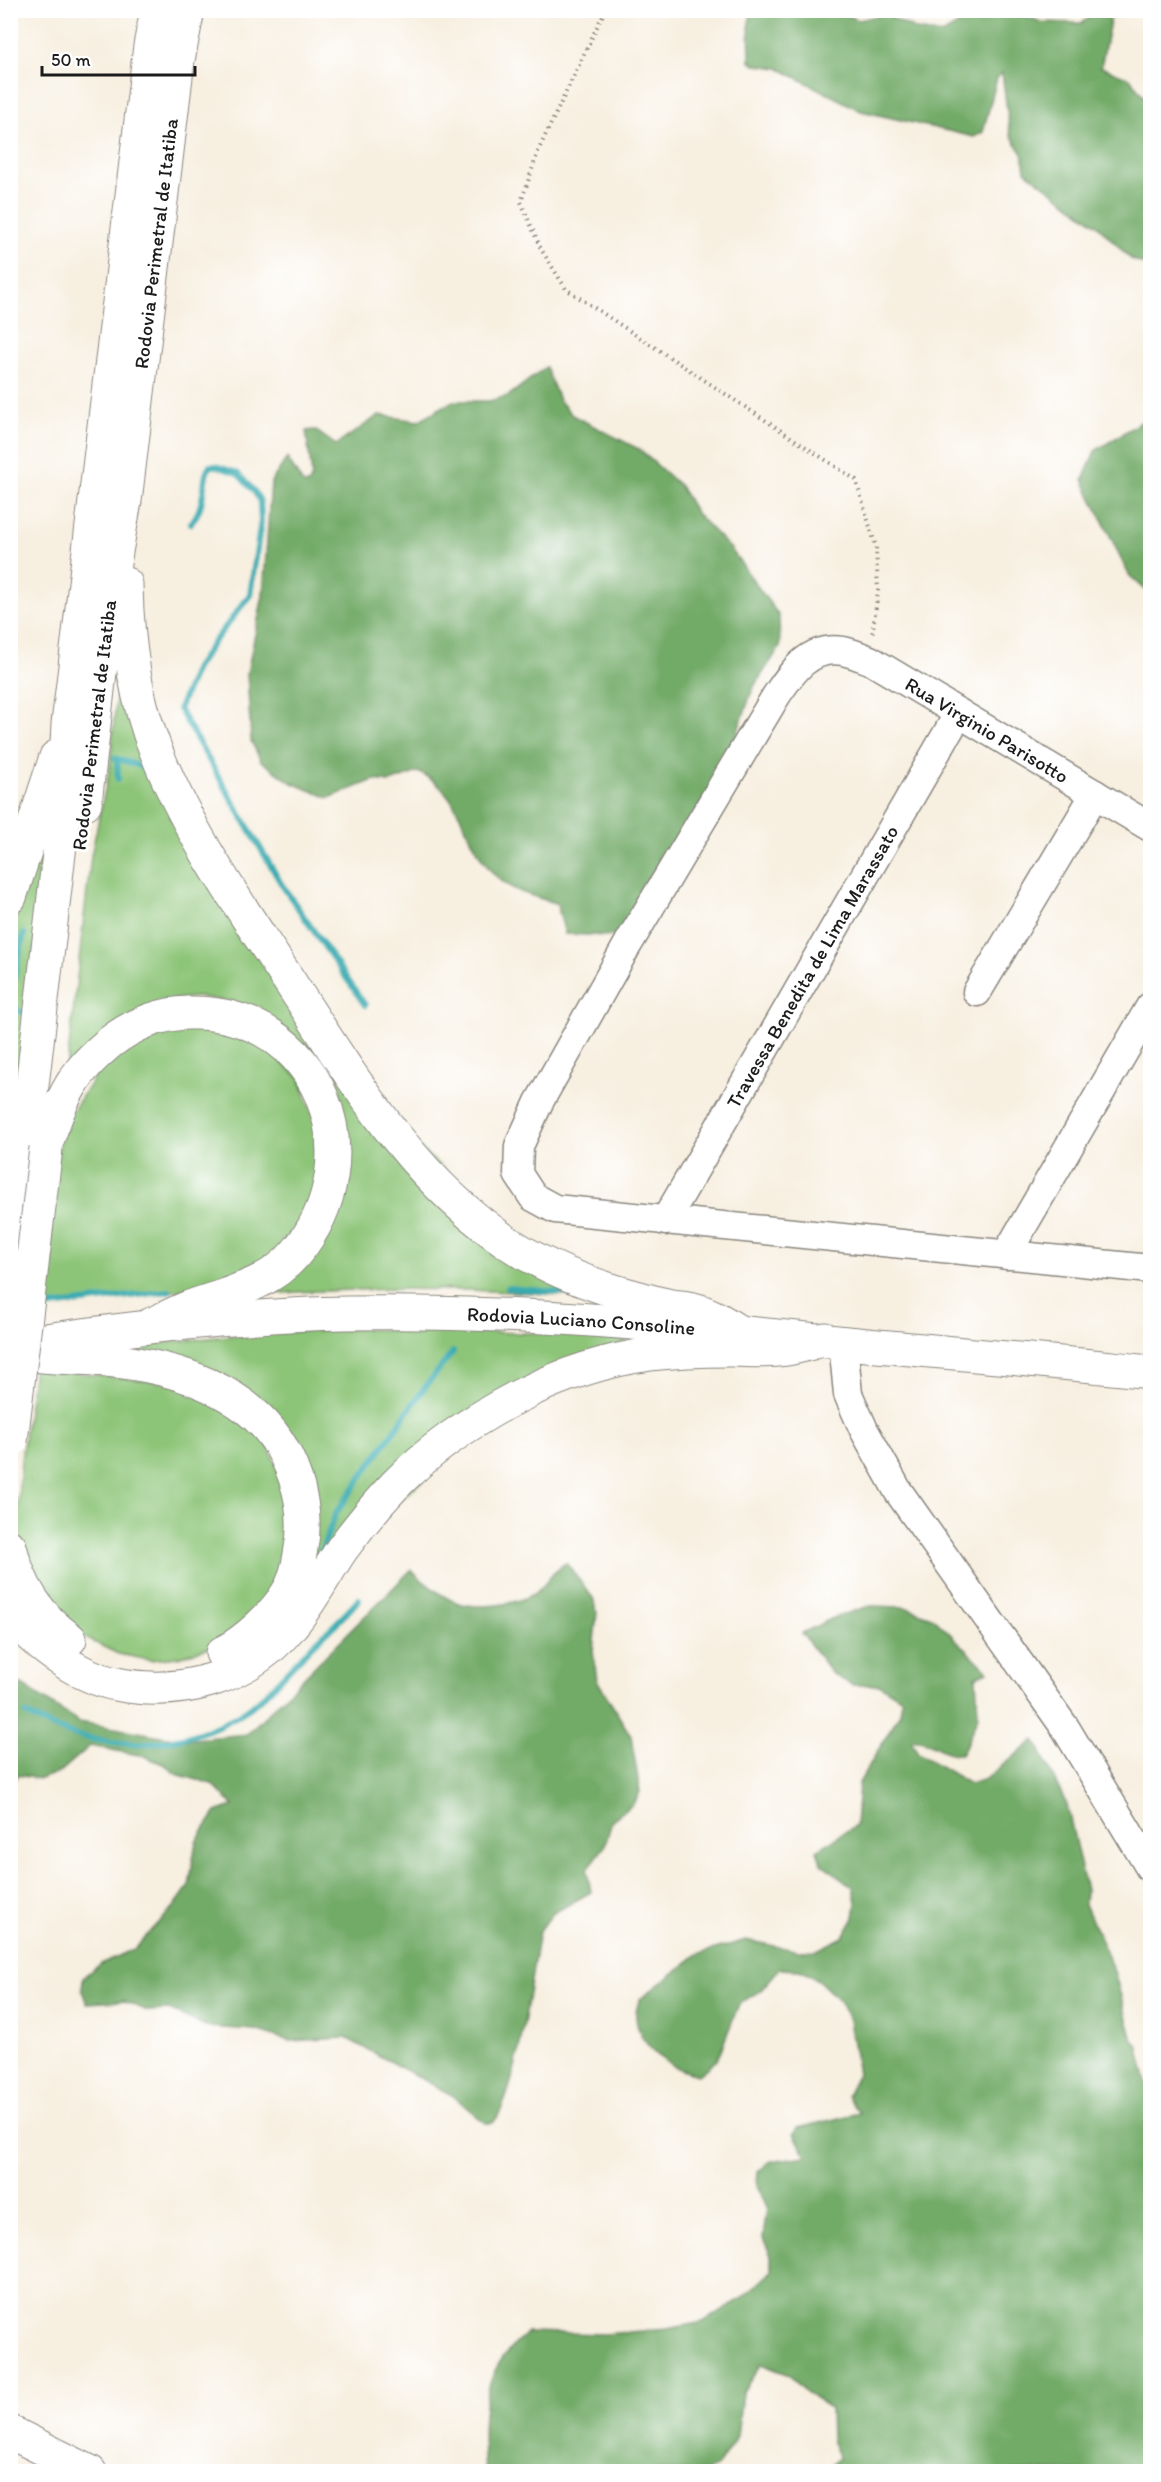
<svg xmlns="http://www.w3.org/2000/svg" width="1161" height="2482" viewBox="0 0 1161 2482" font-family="Itim,sans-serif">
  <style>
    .green { fill: #8dc578; stroke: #54704a; stroke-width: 1.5 }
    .forest { fill: #72aa68; stroke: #476342; stroke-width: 1.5 }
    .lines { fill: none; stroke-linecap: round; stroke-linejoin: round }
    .stream { stroke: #38abb1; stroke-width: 6 }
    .minor-casing { stroke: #8a867e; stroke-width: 31 }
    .major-casing { stroke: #8a867e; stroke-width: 35 }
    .highway-casing { stroke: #8a867e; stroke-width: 35 }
    .path { stroke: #8a867e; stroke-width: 4; stroke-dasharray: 1.5 4.5; stroke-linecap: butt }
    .minor { stroke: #fff; stroke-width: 28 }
    .major { stroke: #fff; stroke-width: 33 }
    .highway { stroke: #fff; stroke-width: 33 }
    .highway-bridge-casing { stroke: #8a867e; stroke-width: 35; stroke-linecap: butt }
    .highway-bridge { stroke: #fff; stroke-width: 33 }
    .labels { text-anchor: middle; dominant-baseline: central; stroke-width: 6; stroke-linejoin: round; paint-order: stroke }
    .street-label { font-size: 20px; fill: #1c1c1c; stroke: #fff }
  </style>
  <rect width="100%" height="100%" fill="#fff"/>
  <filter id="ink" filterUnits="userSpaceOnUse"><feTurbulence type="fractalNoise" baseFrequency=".0167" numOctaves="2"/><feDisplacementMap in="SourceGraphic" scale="12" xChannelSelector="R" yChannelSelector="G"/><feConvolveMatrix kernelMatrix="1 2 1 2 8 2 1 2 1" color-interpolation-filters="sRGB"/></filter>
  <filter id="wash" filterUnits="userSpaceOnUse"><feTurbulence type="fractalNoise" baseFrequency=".008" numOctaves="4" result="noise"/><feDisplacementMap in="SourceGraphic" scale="24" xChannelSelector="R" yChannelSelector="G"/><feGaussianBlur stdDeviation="1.35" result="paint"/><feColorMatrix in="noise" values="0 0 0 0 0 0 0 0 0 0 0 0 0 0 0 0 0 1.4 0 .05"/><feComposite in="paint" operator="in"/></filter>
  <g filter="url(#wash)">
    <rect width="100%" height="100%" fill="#f7efe0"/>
    <g class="green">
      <path d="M118,675L349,1085L588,1297C482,1288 374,1287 268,1294L281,1278L340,1132L233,1002L197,997L158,1001L67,1065L91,856L110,767Z"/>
      <polygon points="47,818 14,1158 74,1109 110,1053 171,1023 254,1039 299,1078 321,1137 314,1203 265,1267 211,1285 146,1296 11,1313 11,931"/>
      <polygon points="351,1329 567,1334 625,1340 626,1342 551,1369 316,1573 300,1455 122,1347 247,1334"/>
      <polygon points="34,1368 187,1385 265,1437 296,1515 275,1595 213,1646 178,1657 150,1660 118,1654 79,1635 53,1609 21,1548 17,1521 21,1460"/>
    </g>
    <g class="forest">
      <polygon points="752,11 837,11 859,20 885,14 917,30 942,34 982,11 1014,11 1041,22 1081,23 1093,16 1093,11 1112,11 1101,67 1130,78 1150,105 1150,267 1131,259 1097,225 1025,171 1023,156 1010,133 1002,73 997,78 983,132 974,137 861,111 778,68 756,65 750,62 749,22"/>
      <path d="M546,367L559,400L572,415L639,449L680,486L696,513L730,548L779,616L780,647L753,688L730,754L631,923L611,936L565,934L557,904C542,898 522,895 509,886C463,859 469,793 418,772L390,782L374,780L329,798L292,783L261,761L251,741L247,673L263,595L271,482L287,458L303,484H309L312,475L306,431L315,430L336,445L379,415L418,421L453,401H489L508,396Z"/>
      <polygon points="1150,414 1150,594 1129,575 1083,480 1095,451 1149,417"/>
      <path d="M566,1563L593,1598L597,1612L593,1651L597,1680L631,1736L640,1792L633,1804L612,1820L605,1846L587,1870L591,1892L552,1914L539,1932C531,1974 518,2094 493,2123H485L452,2095L346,2038L290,2041L255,2030L208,2027L169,2010L148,2011L123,2001L87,2003L82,1991L83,1977L101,1964L134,1949L174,1907L189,1886L196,1841L216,1812L233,1806L212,1784L176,1774L165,1765L144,1756L90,1746L60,1772L40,1779L17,1775L11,1789V1678L79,1722L185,1740L247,1734L411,1570C421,1580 442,1597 456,1602C477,1610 513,1605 532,1595C546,1587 552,1570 566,1563Z"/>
      <path d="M869,1606L905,1607L934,1618L988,1671L976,1677L978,1716L962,1754C941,1756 928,1737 911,1740L918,1753L970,1784L985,1779L1035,1740L1067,1805L1086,1890L1085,1904L1115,1974L1133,2041L1138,2044L1150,2097V2471H822L839,2458L831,2440L830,2408L807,2393L789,2375L761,2364L742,2393L737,2436L720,2463L709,2471H485C482,2436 480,2392 501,2360C508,2350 519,2341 527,2332L603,2334L667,2329L703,2322L741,2299L771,2272V2256L763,2238L767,2207L757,2185L758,2172L770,2161L806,2156L794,2133L798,2128L860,2113L847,2096L858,2074L849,2020L840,2001L818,1980L800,1970L779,1969L761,1990L739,2004L717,2060L698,2075C672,2070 638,2047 636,2017C635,2012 638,2004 640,1999L698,1954L746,1940L799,1951L817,1950L843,1937L854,1918L856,1902L853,1887L821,1863L817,1850L856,1825L859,1783L900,1713L902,1699L880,1685H852L832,1674L802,1633L833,1618Z"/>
    </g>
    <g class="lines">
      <g class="stream">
        <path d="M191,523C208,504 201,476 210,466H216L237,473L254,491L260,501L261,521L250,595L213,643L196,668L179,709L282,885L365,1005"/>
        <polyline points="115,758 143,767 150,777"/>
        <polyline points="117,760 118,779"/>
        <polyline points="10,996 24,934"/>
        <polyline points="10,1007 29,1015"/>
        <polyline points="508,1288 579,1294"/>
        <polyline points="36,1308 169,1291"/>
        <polyline points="317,1562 336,1513 425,1387 453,1352"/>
        <path d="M26,1714C96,1753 180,1755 248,1709C268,1695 283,1675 300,1658C319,1638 341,1621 359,1599"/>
      </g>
    </g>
  </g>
  <g filter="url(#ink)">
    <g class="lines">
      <g class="minor-casing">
        <g id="minor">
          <path d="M1150,827L870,660C862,657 852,653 843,651C810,645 792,672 776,696L628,944L539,1102L519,1146L518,1174L533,1197L555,1209L1150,1269"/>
          <polyline points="977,992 1095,794"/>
          <path id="s1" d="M665,1221L959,713"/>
          <polyline points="1006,1255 1150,1007"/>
          <polyline points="843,1342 848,1394 864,1430 898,1491 1066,1729 1150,1868"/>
        </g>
      </g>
      <g class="major-casing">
        <g id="major">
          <path id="s2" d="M10,1345C123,1329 235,1315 348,1313C514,1310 682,1326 847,1343C948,1353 1049,1361 1150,1372"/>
          <polyline points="10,2432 90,2472"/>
        </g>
      </g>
      <g class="highway-casing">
        <g id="highway">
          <path d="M126,584C127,640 135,699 156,751C187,830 236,900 282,970C348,1070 410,1180 513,1246C549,1269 591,1285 632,1296C644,1299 656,1303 667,1305C676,1307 685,1307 693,1309C710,1313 725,1323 739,1332"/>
          <path id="s3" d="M85,803L110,586L125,501L178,60L188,10"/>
          <polyline points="10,897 56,757"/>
          <path d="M47,1141C55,1119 62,1098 75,1079C84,1065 97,1053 109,1043C132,1025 159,1014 188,1013C319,1009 377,1158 295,1254C268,1286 225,1294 187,1308C175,1313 163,1319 150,1325"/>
          <polyline points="10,1275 63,819 68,724 150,46 157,10"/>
          <path d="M10,1352C42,1358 74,1357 106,1360C174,1366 254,1390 286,1456C300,1484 307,1517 301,1548C299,1562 296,1579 288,1592C275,1614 245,1642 222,1653"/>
          <path d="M10,1547C19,1584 38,1617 70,1639"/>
          <path d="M10,1610C29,1642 79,1677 116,1684C181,1697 248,1679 291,1626C311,1603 325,1574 342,1549C358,1527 376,1505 395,1485C432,1447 474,1419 521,1395C561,1375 607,1360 651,1354C676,1351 703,1350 729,1350C745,1350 762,1352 778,1350C794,1349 809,1344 825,1339"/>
        </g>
      </g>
      <polyline class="path" points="605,10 539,149 521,202 541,249 566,289 856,480 876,547 878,591 872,636"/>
      <use href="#minor" class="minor"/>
      <use href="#major" class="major"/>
      <use href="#highway" class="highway"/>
      <g class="highway-bridge-casing">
        <polyline id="highway-bridge" points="11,1441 46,1148"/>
      </g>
      <use href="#highway-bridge" class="highway-bridge"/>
    </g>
  </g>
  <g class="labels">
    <g class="street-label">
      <text stroke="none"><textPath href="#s3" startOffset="564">Rodovia Perimetral de Itatiba</textPath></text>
      <text transform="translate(94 725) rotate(-83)">Rodovia Perimetral de Itatiba</text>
      <text transform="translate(987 730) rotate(31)">Rua Virginio Parisotto</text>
      <text stroke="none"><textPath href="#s1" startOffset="294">Travessa Benedita de Lima Marassato</textPath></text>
      <text stroke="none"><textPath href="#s2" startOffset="573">Rodovia Luciano Consoline</textPath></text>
    </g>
  </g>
  <rect width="1161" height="2482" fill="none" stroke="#fff" stroke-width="36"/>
  <path d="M42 66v9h153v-9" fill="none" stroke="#1c1c1c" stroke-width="3"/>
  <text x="51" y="66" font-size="18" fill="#1c1c1c" stroke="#ffffff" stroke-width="4.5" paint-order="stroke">50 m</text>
</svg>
